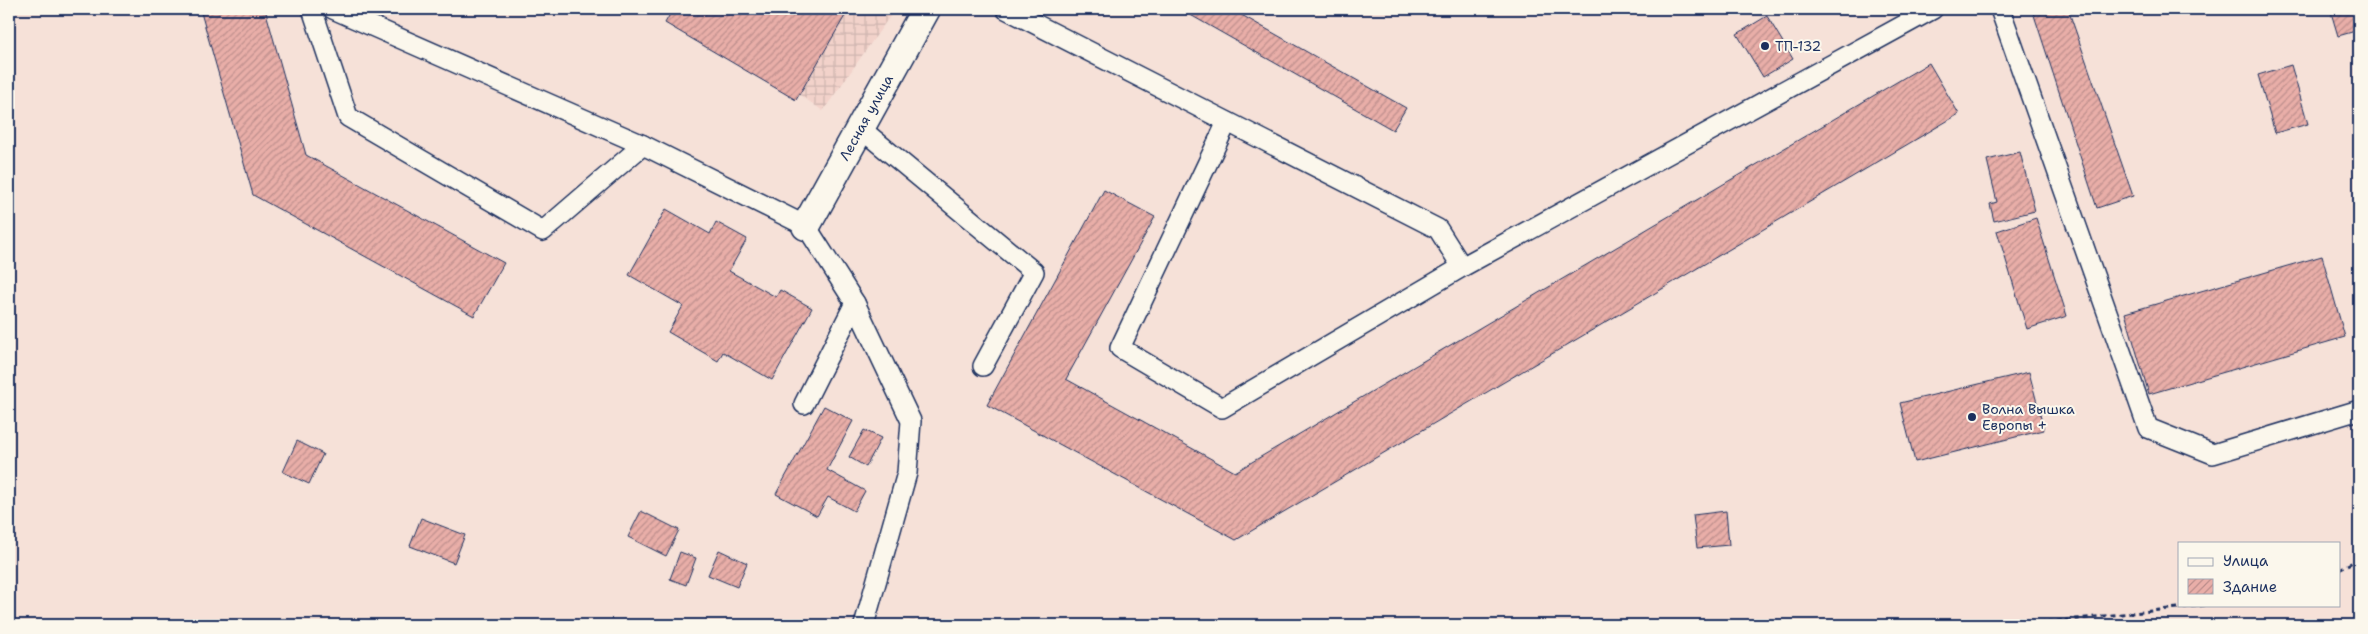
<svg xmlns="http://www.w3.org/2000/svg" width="2368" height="634" viewBox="0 0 2368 634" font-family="'Shantell Sans',sans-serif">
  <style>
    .industrial { fill: url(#industrial-grid) }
    .building { fill: url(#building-hatch); stroke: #1b2f5e }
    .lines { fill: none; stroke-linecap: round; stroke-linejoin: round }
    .lane-casing { stroke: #1b2f5e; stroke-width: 22 }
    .street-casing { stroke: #1b2f5e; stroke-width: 31 }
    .path { stroke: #1b2f5e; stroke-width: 3; stroke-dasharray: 5 4; stroke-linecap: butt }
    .lane { stroke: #fbf7ec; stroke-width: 19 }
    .street { stroke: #fbf7ec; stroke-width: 28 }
    .poi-dot { fill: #1b2f5e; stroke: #fbf7ec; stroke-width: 2 }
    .labels { text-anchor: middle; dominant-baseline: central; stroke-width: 4; stroke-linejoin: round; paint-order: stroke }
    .poi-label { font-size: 14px; fill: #1b2f5e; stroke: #fbf7ec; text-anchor: start }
    .street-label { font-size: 14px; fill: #1b2f5e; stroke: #fbf7ec }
  </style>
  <defs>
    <pattern id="industrial-grid" width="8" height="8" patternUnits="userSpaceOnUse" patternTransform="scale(1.25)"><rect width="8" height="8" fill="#f2d2ca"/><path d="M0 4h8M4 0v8" fill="none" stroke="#cfb5b0"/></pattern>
    <pattern id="building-hatch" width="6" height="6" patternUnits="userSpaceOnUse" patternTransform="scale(1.25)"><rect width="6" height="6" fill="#e9aea8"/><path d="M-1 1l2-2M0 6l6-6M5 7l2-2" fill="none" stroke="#bc8e8c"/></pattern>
  </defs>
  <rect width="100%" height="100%" fill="#f6e1d8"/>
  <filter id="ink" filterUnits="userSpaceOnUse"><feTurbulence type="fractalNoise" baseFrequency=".02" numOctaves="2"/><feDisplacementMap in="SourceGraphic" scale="10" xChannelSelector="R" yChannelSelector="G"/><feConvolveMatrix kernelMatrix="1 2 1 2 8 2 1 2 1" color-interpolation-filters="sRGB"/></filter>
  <g filter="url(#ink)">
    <polygon class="industrial" points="676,9 895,9 823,111"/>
    <g class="building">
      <polygon points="200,9 265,9 306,155 504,263 474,316 253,195"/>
      <polygon points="673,9 849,9 796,100 665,23"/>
      <polygon points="1189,9 1231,9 1406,108 1393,130 1187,13"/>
      <polygon points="2032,9 2068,9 2133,196 2097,208"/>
      <polygon points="2330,9 2359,9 2359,30 2338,36"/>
      <polygon points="1767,16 1793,59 1763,77 1737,34"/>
      <polygon points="1929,63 1959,114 1236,540 987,405 1104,190 1155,217 1066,379 1235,472"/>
      <polygon points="2291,65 2308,124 2275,133 2258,75"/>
      <polygon points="2020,152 2035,211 1994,221 1990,204 1997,202 1987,160"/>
      <polygon points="666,209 710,234 716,222 747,239 729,271 776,297 780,290 812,308 772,380 723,352 718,361 668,332 683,306 629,275"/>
      <polygon points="2036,218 2067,316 2027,329 1997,231"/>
      <polygon points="2322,256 2345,337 2149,394 2125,313"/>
      <polygon points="2029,372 2044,430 1915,462 1900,403"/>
      <polygon points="824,406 853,421 827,470 865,491 854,511 828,497 817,516 776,494"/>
      <polygon points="864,430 881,438 866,467 849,457"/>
      <polygon points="297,441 323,454 309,484 283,472"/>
      <polygon points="641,511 679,530 666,556 628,537"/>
      <polygon points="1726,511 1729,545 1697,548 1693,515"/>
      <polygon points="421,518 465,535 454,563 410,546"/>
      <polygon points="719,550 747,563 737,587 708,575"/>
      <polygon points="680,552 696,558 686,585 670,579"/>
    </g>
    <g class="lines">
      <g class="lane-casing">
        <g id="lane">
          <polyline points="312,9 348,117 543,231 643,145 806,226 855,303"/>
          <polyline points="333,9 643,145"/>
          <polyline points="1006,9 1438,229 1462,267"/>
          <polyline points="2000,9 2148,428 2213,454 2359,410"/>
          <polyline points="1227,122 1120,348 1222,408 1462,267 1933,9"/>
          <polyline points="860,128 1034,272 983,366"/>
          <polyline points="804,404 855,303 911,421 907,473 864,625"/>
        </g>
      </g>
      <g class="street-casing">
        <g id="street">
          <path id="s1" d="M806,226L926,9"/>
        </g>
      </g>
      <g class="path">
        <polyline points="2339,569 2359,559"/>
        <polyline points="892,624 966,621 1001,625"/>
        <polyline points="2021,625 2206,605"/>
      </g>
      <use href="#lane" class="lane"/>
      <use href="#street" class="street"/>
    </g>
  </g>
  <g class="poi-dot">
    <circle cx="1765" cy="46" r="5"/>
    <circle cx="1972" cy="417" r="5"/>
  </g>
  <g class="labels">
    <g class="poi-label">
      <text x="1775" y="46">ТП-132</text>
      <text x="1982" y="409">Волна Вышка<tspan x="1982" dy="16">Европы +</tspan></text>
    </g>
    <g class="street-label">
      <text stroke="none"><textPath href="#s1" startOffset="124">Лесная улица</textPath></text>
    </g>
  </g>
  <rect width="2368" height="634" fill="none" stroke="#fbf7ec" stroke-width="30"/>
  <rect x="15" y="15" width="2338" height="604" fill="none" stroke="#1b2f5e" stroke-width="2" filter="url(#ink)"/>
  <rect x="2178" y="542" width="162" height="65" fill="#fbf7ec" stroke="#a1a7b3"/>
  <rect x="2188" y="558" width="25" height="8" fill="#fbf7ec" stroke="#a1a7b3"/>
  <text x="2223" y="566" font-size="15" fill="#1b2f5e">Улица</text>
  <rect x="2188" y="579" width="25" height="15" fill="url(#building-hatch)" stroke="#a1a7b3"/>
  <text x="2223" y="592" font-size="15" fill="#1b2f5e">Здание</text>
</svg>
